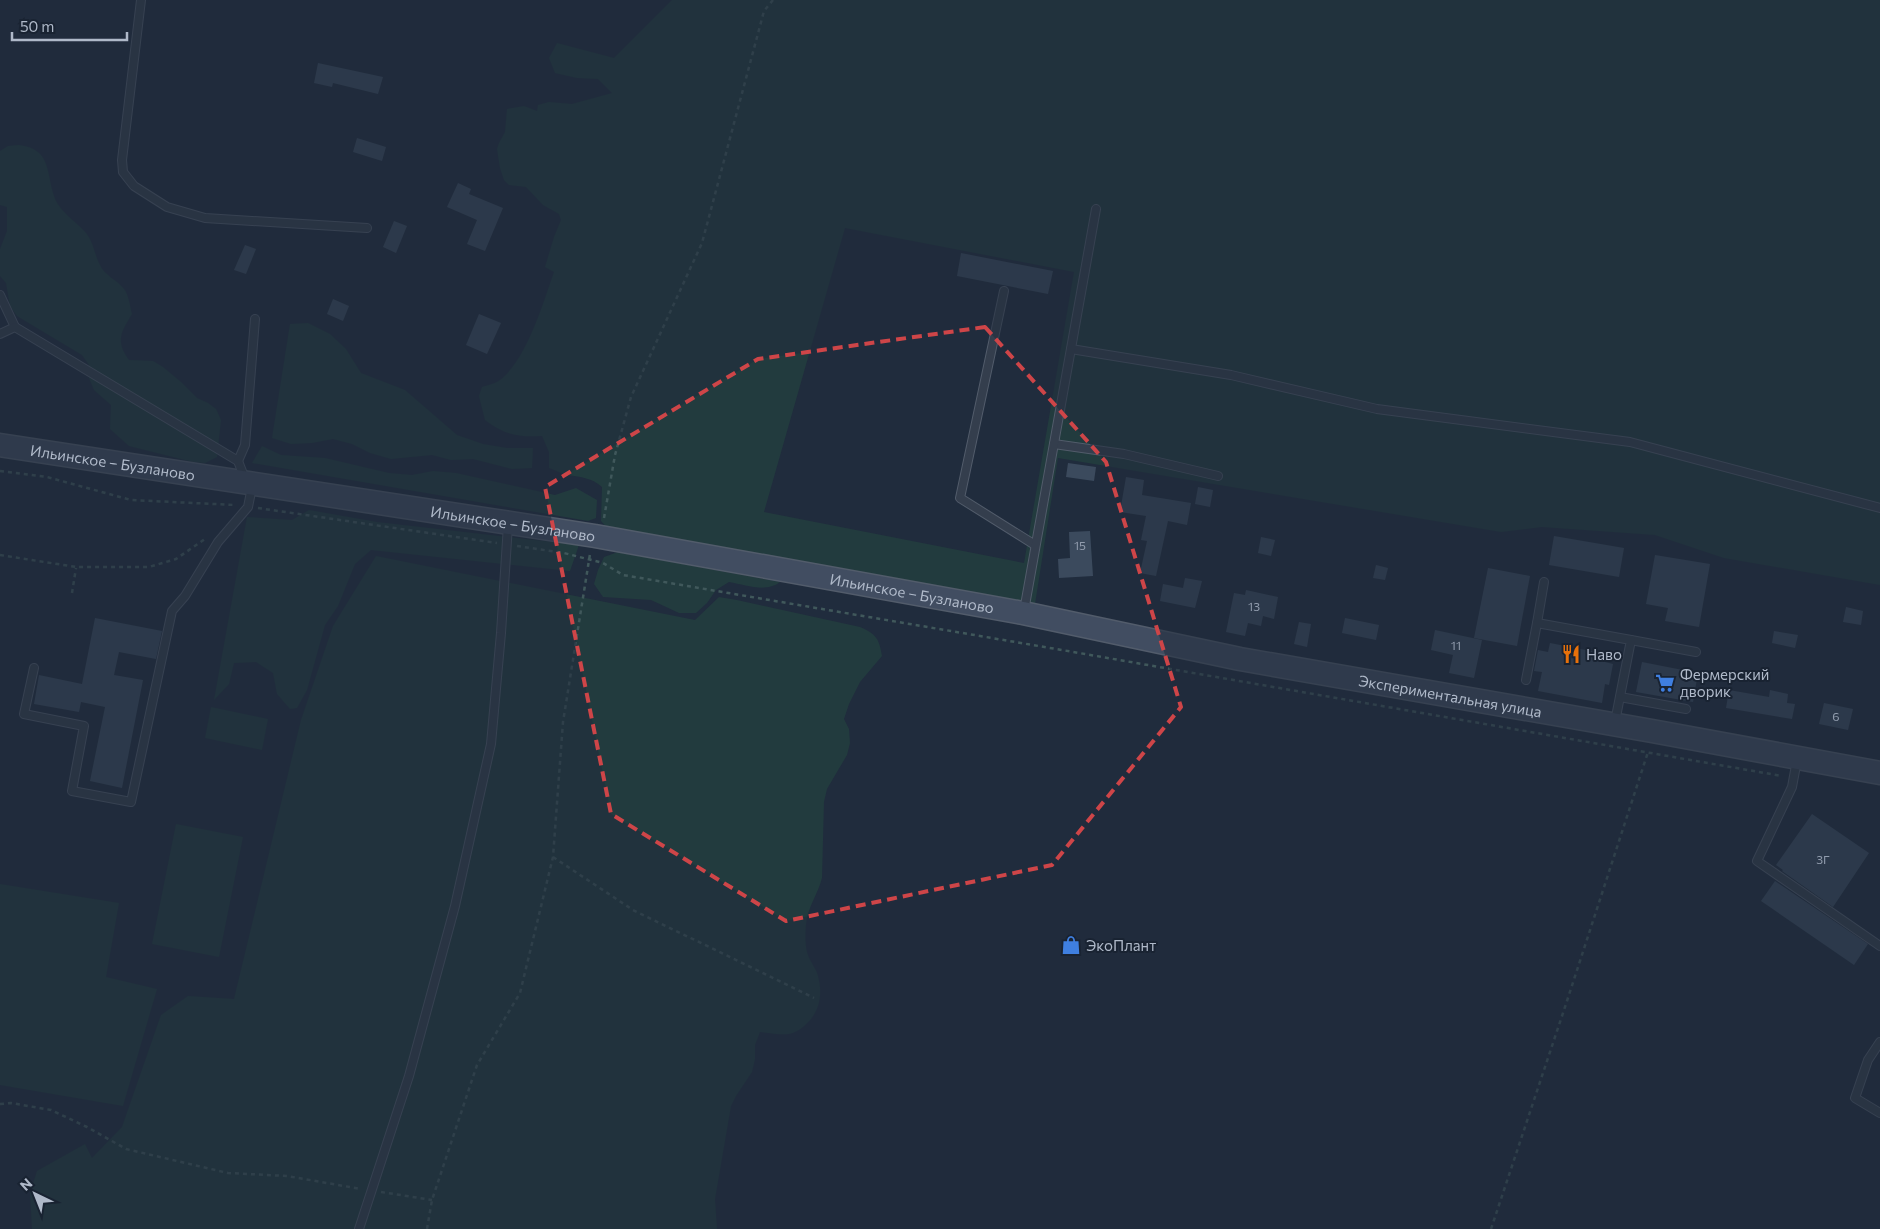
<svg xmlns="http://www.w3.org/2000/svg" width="1880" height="1229" viewBox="0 0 1880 1229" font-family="Commissioner,sans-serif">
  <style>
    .green { fill: #223b3e; fill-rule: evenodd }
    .building { fill: #3b4a5d }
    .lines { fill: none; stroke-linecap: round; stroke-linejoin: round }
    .lane-casing { stroke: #525c6b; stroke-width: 10 }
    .secondary-casing { stroke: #525c6b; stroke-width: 25 }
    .path { stroke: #40585b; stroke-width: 2.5; stroke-dasharray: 4 4; stroke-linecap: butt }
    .lane { stroke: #343e4d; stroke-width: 8 }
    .secondary { stroke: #414d61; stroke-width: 22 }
    .marked { fill: none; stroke: #ce4548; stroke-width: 4; stroke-dasharray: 10 6; stroke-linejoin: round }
    .labels { text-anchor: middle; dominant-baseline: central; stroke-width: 4; stroke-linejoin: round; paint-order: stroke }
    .number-label { font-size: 12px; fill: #929dae }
    .street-label { font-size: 15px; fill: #afb9c9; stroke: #192332 }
    .poi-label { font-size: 15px; fill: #afb9c9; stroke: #192332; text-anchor: start }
  </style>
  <rect width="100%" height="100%" fill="#202c3d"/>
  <g class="green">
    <path d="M672,0H1880V585L1724,558L1655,535L1542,527L1501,532L1058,458L1035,604L609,530L601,521L602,487C592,478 581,477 568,475C562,474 555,470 549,468V452L542,436C517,437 505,435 485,420L479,396L482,387C487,385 495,384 500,380C527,359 543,303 554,272L545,267L554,237L561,220L559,214L543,205L526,187L509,185L504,180L500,168L497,149L499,143L505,132L507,109L524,106L537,111L538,105L549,102L572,104L612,93L598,79L577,78L555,73L549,58L557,43L614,58ZM845,228L1074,272L1024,563L764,512Z"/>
    <path d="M19,145C51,149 46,171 54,196C59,212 76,221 86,233C94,243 94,254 100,265C104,275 117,280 124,289C129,295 130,307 132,314C121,332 115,341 129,360L153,361L163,367L181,382L197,398L208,403L216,409L221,420L217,457L205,463L193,462L129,446L110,429L111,405L94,390L89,378V365L82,355L17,316L10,306L6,283L0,276V249L7,231V207L0,205V151L8,146Z"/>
    <polygon points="308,323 330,334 346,349 361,373 405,390 457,435 483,444 507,448 533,448 532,468 512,469 473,459 451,460 432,455 391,459 370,453 352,444 333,439 312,443 291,444 272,438 290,324"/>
    <polygon points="262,446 281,455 325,458 389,473 412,475 433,471 456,473 555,495 576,488 597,500 596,518 588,521 252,463"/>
    <polygon points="309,510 377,522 579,545 570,571 371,550 355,564 338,606 325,625 307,690 297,708 290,709 277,694 273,673 256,662 234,663 229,684 214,700 247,517 292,520"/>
    <path d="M618,552L780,582C766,593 746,585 729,582L716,590L707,603L696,613H679L651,600L603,597L594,584L598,570L604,557Z"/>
    <path d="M376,556L695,620L719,597L737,600L860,627C876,634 879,638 882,656L860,682L849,704L844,719L849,729L850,743L847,755L827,789L824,802L822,878C818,894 807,908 806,925C805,933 805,948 808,955C810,962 816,968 818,976C822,991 821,1006 811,1019C793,1040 783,1034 760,1032L755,1045V1059L752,1072L736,1096L731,1106L715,1199L717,1229H32L30,1193L37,1171L85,1144L92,1158L122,1127L161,1015L188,996L234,999L301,720L333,626Z"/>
    <polygon points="211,707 268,719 262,750 205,738"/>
    <polygon points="176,824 243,837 219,957 152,944"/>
    <polygon points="0,884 119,903 106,977 157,989 123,1106 0,1085"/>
  </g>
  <g class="building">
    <polygon points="318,63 383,77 378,94 333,83 332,87 314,83"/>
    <polygon points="357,138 386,147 382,161 353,152"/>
    <polygon points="458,183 471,189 469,194 503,208 485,251 467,244 477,220 447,207"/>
    <polygon points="394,221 407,226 396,253 383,247"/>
    <polygon points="245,245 256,249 246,274 234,270"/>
    <polygon points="961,253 1053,271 1048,294 957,276"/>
    <polygon points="333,299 349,306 343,321 327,314"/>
    <polygon points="479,314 501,323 487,354 466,345"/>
    <polygon points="1068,463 1096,467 1094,481 1066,477"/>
    <polygon points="1126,477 1144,480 1142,495 1191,503 1187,525 1168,521 1156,576 1140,573 1147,541 1141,540 1146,516 1120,512"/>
    <polygon points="1198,487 1213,490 1210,507 1195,504"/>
    <polygon points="1090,531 1093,576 1059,578 1058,559 1070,558 1069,532"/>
    <polygon points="1554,536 1624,548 1619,577 1549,565"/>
    <polygon points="1261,537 1275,540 1271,556 1258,553"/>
    <polygon points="1655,555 1710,564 1699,627 1665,621 1668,608 1646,604"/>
    <polygon points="1376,565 1388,568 1385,580 1373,578"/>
    <polygon points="1488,568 1530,576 1517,646 1474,638"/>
    <polygon points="1185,578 1202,581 1195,608 1160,601 1163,584 1183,588"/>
    <polygon points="1246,590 1278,597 1274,619 1263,616 1261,626 1248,623 1245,636 1226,632 1234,593 1245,595"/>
    <polygon points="1846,607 1863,611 1861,625 1843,622"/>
    <polygon points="95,618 162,631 156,659 119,652 114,675 143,680 122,788 90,781 105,707 81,702 79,712 34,704 39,675 82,684"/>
    <polygon points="1345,618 1379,625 1376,640 1342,633"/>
    <polygon points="1299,622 1311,624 1307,647 1294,644"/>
    <polygon points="1435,630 1482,640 1474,678 1449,673 1453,655 1431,650"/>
    <polygon points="1774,631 1798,635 1795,648 1772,643"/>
    <polygon points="1550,643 1606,654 1605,662 1613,664 1609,685 1605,684 1602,703 1538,691 1542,672 1534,671 1538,650 1548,652"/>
    <polygon points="1642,662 1698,673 1693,702 1636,692"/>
    <polygon points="1729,690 1769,697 1770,690 1788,694 1787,703 1795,704 1792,719 1726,708"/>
    <polygon points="1824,703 1853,709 1848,730 1819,724"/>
    <polygon points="1812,814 1869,853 1833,907 1782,871 1783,870 1776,865"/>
    <polygon points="1775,881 1868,944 1854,965 1761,901"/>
  </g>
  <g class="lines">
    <g class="lane-casing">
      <g id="lane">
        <polyline points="141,0 122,160 123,172 134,186 167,207 205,218 367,228"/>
        <polyline points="1004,291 960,498 1035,545"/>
        <polyline points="0,295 15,327"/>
        <polyline points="0,334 15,327 238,461 245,479"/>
        <polyline points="1071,349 1231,375 1377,409 1630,442 1880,508"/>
        <polyline points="1054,444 1124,454 1218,476"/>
        <polyline points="238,461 245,445 255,319"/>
        <polyline points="1024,611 1096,209"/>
        <polyline points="1537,623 1544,582"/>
        <polyline points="1631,640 1696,652"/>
        <polyline points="34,668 24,714 84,726 72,791 131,802 172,611 185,596 218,542 248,507 252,487"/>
        <polyline points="1526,680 1537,623 1631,640 1615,722"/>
        <polyline points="1620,697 1686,709"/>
        <polyline points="1797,760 1792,787 1757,861 1880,946"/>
        <polyline points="1880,1042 1868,1060 1855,1098 1880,1113"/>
        <polyline points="359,1229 409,1076 455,906 491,744 501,633 508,525"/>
      </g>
    </g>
    <g class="secondary-casing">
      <g id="secondary">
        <path id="s1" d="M0,445L595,536L1023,613L1240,659L1652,731L1880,773"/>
      </g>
    </g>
    <g class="path">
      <polyline points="0,471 47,477 131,500 235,505"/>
      <polyline points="258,508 497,543"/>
      <polyline points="604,518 615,455 631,397 702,243 764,11 773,0"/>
      <polyline points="517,546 564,553 603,563 623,575 1062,650 1782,776"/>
      <polyline points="0,555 76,567 149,567 176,559 205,539"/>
      <polyline points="72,593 76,568"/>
      <polyline points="553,857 633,910 814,998"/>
      <polyline points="0,1104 11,1103 51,1110 87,1127 126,1149 228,1173 287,1176 361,1189"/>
      <polyline points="381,1192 432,1200"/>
      <polyline points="427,1229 432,1200 477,1065 520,993 553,857 563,722 590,554"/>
      <polyline points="1491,1229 1566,1004 1648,752"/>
    </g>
    <use href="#lane" class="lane"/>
    <use href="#secondary" class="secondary"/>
  </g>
  <path d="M0 0H1880V1229H0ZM985,327L1106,462L1181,707L1052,865L786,921L611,814L545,487L758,359Z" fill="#202c3d" fill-opacity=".55" fill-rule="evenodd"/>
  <path class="marked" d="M985,327L1106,462L1181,707L1052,865L786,921L611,814L545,487L758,359Z"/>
  <defs>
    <g id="restaurant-bare" transform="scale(1.5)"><path d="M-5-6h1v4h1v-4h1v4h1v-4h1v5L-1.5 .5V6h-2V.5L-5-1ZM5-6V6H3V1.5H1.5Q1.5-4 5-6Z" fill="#e8710a" stroke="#192332" stroke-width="2.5" paint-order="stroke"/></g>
    <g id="supermarket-bare" transform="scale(1.5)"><path d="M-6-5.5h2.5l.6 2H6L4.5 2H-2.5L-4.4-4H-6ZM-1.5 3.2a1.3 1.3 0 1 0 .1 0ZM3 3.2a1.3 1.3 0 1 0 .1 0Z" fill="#3f7fe0" stroke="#192332" stroke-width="2.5" paint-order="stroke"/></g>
    <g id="shop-bare" transform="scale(1.5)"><path d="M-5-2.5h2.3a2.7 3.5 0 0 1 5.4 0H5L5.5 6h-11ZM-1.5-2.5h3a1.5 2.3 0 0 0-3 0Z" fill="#3f7fe0" stroke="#192332" stroke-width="2.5" paint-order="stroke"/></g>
  </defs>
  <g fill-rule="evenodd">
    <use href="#restaurant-bare" x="1571" y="654"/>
    <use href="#supermarket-bare" x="1665" y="683"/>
    <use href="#shop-bare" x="1071" y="945"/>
  </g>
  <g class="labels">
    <g class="number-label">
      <text x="1080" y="545">15</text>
      <text x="1254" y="606">13</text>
      <text x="1456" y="645">11</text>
      <text x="1836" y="716">6</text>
      <text x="1823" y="859">3Г</text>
    </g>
    <g class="street-label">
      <text stroke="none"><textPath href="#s1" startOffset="114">Ильинское – Бузланово</textPath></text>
      <text stroke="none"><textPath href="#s1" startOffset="519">Ильинское – Бузланово</textPath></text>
      <text stroke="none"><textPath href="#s1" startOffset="924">Ильинское – Бузланово</textPath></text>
      <text stroke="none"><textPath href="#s1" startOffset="1472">Экспериментальная улица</textPath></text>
    </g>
    <g class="poi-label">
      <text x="1586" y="654">Наво</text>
      <text x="1680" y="674">Фермерский<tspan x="1680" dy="17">дворик</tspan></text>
      <text x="1086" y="945">ЭкоПлант</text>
    </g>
  </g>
  <g transform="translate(35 1194) rotate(317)" stroke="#192332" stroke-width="4" paint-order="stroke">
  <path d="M0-4L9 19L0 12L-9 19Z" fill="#afb9c9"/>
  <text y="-8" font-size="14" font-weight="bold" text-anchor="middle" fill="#afb9c9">N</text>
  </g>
  <path d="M12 32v8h115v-8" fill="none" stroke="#afb9c9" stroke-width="2.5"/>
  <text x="20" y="32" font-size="15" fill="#afb9c9" stroke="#192332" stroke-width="4" paint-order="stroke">50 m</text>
</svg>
